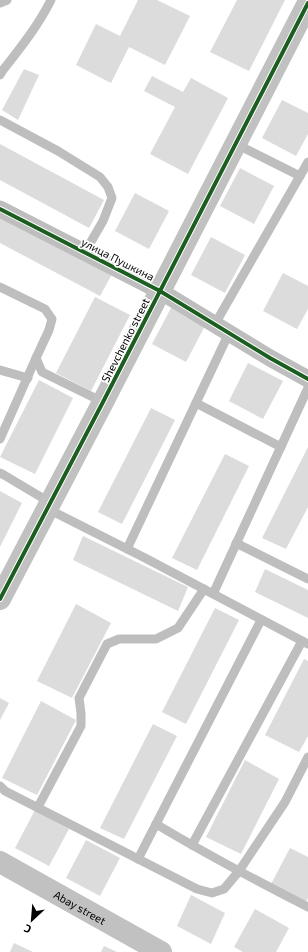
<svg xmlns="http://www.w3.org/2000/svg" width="308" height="952" viewBox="0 0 308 952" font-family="'Exo 2',sans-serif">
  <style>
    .building { fill: #dcdcdc }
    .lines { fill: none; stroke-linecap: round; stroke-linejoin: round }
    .lane { stroke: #bebebe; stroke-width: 9 }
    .street { stroke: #bebebe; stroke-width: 17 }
    .secondary { stroke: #c1c1c1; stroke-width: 22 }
    .cycleway-casing { stroke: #fff; stroke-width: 6 }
    .cycleway { stroke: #1b5e20; stroke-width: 4 }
    .labels { text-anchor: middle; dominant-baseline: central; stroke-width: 3.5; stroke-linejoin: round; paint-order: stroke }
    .street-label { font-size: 11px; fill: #000; stroke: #fff }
  </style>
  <rect width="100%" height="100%" fill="#fff"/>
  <g class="building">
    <polygon points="138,0 157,0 190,16 165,65 129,47 111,83 76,65 96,24 120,36"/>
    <polygon points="237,0 285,0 249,71 210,52"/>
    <polygon points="24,69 39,75 18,120 2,110"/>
    <polygon points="152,76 183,92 191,78 228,98 188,174 150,154 175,107 144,91"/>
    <polygon points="282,100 308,113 308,134 296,156 262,138"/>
    <polygon points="0,144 104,200 89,228 0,180"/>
    <polygon points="240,168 274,186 254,224 220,206"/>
    <polygon points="135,193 169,211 149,249 115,231"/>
    <polygon points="0,214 112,274 100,296 0,243"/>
    <polygon points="211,237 245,255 225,293 191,275"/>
    <polygon points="283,273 308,286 308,309 297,329 263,311"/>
    <polygon points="95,297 130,315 91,391 56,373"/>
    <polygon points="172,306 206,324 186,362 152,344"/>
    <polygon points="248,363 283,381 263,419 229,401"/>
    <polygon points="39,380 73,398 35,474 0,457"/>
    <polygon points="151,408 175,420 122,524 98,512"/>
    <polygon points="308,447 308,507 286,549 262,538"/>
    <polygon points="225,454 249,466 197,570 172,558"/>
    <polygon points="0,491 22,503 0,547"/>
    <polygon points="83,536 188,587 178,611 73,560"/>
    <polygon points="265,569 308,590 308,618 255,592"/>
    <polygon points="76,604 111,623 72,698 37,681"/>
    <polygon points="215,608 239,620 186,724 162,712"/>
    <polygon points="304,659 308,661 308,736 299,752 265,735"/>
    <polygon points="0,698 9,703 0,720"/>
    <polygon points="41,701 76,720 37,795 2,778"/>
    <polygon points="153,724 177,736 124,839 100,828"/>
    <polygon points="245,760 279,779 241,854 206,837"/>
    <polygon points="35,810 69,829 49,866 15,848"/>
    <polygon points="86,840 120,858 100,896 66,878"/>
    <polygon points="290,848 308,857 308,898 305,904 270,886"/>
    <polygon points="191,895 225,913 211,944 177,926"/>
    <polygon points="255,909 289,928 276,952 243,952 234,947"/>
    <polygon points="14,943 33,952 10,952"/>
    <polygon points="104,946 117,952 101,952"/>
  </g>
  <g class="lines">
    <g class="lane">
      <polyline points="0,3 7,0"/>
      <path d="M0,75L3,70C21,47 38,26 51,0"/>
      <polyline points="0,120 58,151 100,177 108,187 112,198 103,221 85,252"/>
      <polyline points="236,144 300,176"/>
      <polyline points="0,287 45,309 52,319 49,330 36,358 42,372 103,402"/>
      <polyline points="215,324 308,162"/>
      <polyline points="0,370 28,378"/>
      <polyline points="196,403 281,447"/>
      <polyline points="0,439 36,358"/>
      <polyline points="0,473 4,475 51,503"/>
      <polyline points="48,509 147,559 308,644"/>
      <polyline points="236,543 308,579"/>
      <polyline points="127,549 229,333"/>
      <polyline points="213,594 308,388"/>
      <polyline points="0,786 5,791 197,889 212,893 224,889 239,871 285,802 308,757"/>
      <polyline points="38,807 81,726 81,713 79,698 107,644 119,639 156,639 178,628 204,589"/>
      <path d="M156,824C206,854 257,881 308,907"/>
      <polyline points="192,845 302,641"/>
      <polyline points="138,859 261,620"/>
    </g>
    <polyline class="street" points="0,209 160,291 270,358 308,379"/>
    <g class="secondary">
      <polyline points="0,599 103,402 308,3"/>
      <path id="s1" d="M0,862L161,952"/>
    </g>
    <g class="cycleway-casing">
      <g id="cycleway">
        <polyline points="0,209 160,291 270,358 308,379"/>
        <polyline points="0,599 103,402 308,3"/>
      </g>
    </g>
    <use href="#cycleway" class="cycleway"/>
  </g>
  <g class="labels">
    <g class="street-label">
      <text transform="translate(118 259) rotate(27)">улица Пушкина</text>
      <text transform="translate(125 340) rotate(-63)">Shevchenko street</text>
      <text stroke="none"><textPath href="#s1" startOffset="92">Abay street</textPath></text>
    </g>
  </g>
  <g transform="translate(32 920) rotate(206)" stroke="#ffffff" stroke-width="3" paint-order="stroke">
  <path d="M0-3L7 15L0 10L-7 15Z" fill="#000000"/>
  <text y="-6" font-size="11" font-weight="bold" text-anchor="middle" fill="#000000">С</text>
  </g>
</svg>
